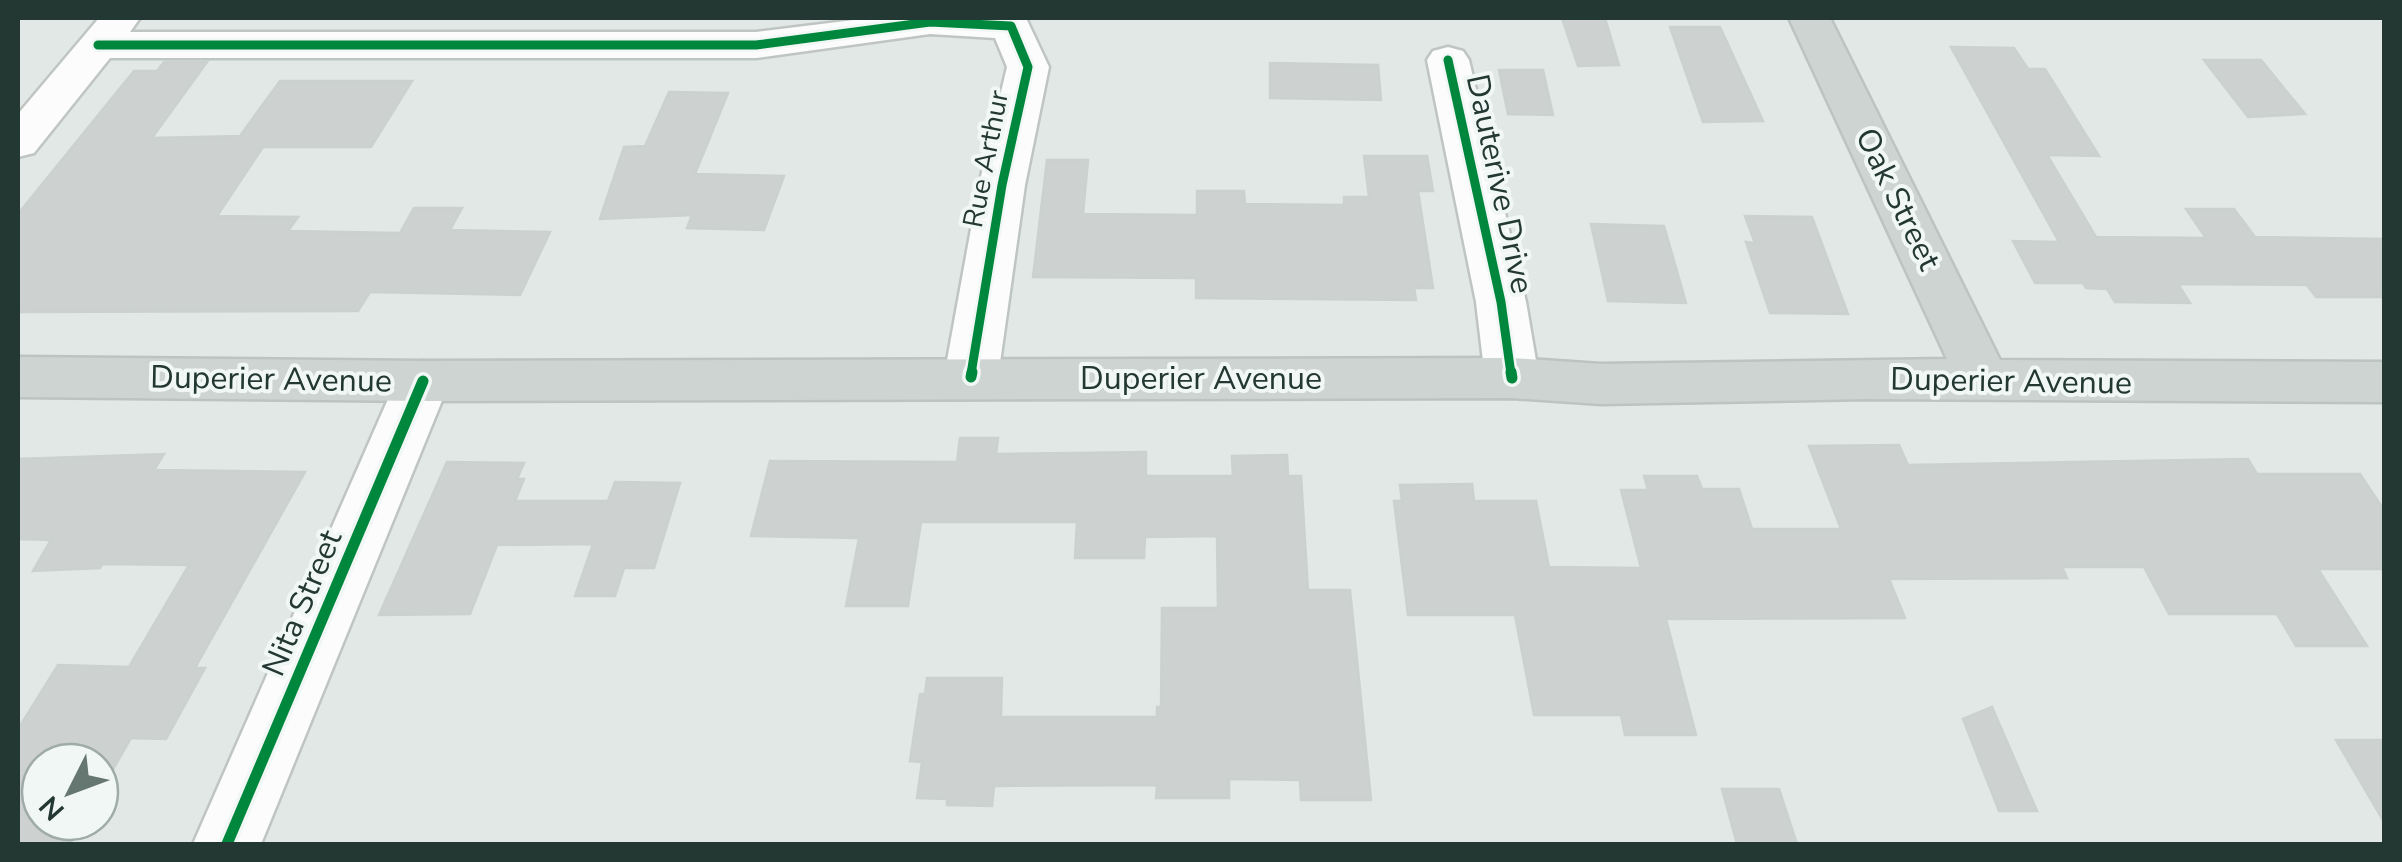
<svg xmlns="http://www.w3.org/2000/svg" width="2402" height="862" viewBox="0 0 2402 862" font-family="'Nunito Sans',sans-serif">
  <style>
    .building { fill: #cdd1d0; stroke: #cbd1ce; stroke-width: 2.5 }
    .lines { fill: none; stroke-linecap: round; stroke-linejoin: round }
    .minor-casing { stroke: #bfc5c2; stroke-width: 5 }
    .major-casing { stroke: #bcc4c1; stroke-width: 5 }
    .minor { fill: #fbfcfb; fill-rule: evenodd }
    .major { fill: #ced4d2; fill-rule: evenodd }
    .cycleway-far1-casing { stroke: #f1f7f4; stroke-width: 14 }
    .cycleway-casing { stroke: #f1f7f4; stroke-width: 18 }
    .cycleway-far1 { stroke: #00873e; stroke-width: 9 }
    .cycleway { stroke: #00873e; stroke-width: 11 }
    .labels { text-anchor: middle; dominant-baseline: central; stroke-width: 8; stroke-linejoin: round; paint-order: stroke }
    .far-street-label { font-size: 28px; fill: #233833; stroke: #f1f7f4 }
    .street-label { font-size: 32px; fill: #233833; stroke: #f1f7f4 }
  </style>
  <rect width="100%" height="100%" fill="#e2e8e5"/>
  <g class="building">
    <polygon points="1562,18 1605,18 1619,65 1578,66"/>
    <polygon points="1670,27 1720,27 1763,121 1703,122"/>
    <polygon points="1951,47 2014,48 2028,69 2045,69 2099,156 2047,155 2096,237 2206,238 2186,209 2234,209 2255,237 2384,239 2384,297 2316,297 2307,285 2178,284 2190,303 2115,302 2107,289 2086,288 2083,283 2035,283 2013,241 2059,242"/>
    <polygon points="2204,60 2261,60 2305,114 2248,117"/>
    <polygon points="164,62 207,62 152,138 240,136 280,81 412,81 371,147 263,147 217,216 298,217 288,231 400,233 414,208 462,208 450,230 550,232 520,295 370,292 358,311 18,312 18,214 134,71 157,71"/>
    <polygon points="1270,63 1378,65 1381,100 1270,98"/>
    <polygon points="1499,70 1543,70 1553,115 1508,114"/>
    <polygon points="669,92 728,93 695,174 784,176 764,230 687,228 692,215 600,219 624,147 645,146"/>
    <polygon points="1364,156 1427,156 1433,191 1418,191 1433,288 1414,288 1416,300 1196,298 1196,278 1033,277 1047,160 1088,160 1083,214 1197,215 1197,191 1244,191 1245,204 1344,205 1344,197 1369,197"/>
    <polygon points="1745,216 1812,217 1848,314 1770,313 1746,242 1755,243"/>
    <polygon points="1591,224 1664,226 1686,303 1608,301"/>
    <polygon points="960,438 998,438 996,454 1146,452 1146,476 1233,476 1232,456 1287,455 1288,476 1301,476 1308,590 1350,590 1371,800 1301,800 1300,780 1229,779 1229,798 1156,798 1157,785 994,786 992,806 947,805 947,799 917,798 922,762 910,761 920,694 925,694 927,678 1002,678 1001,717 1157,717 1157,707 1161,707 1162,608 1218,608 1217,536 1145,537 1144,558 1075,558 1077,522 921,522 908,606 846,606 859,538 751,536 770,461 957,462"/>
    <polygon points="1899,445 1908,465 2248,459 2257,474 2360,474 2384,510 2384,569 2318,569 2367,646 2296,646 2277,614 2169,614 2144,567 2062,567 2067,578 1889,579 1905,618 1666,619 1696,735 1625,735 1621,715 1534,715 1515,615 1408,615 1394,501 1402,501 1400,485 1472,484 1474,501 1536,501 1549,567 1641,568 1621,490 1648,490 1644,476 1697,476 1702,489 1739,489 1752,529 1841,529 1809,446"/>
    <polygon points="164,454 154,470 305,472 195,668 205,668 166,739 131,738 100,792 100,762 40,762 40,822 83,822 70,844 18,844 18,729 58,665 129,667 189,565 102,564 100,568 33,571 51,540 18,539 18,459"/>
    <polygon points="447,462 524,463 517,479 524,479 515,501 608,501 615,482 680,483 654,568 624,568 615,596 575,596 593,544 497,545 470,614 379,615"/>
    <polygon points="1992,707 2037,811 1999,811 1963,719"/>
    <polygon points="2336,740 2384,740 2384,822"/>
    <polygon points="1722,789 1779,789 1797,844 1737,844"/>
  </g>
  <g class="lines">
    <g class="minor-casing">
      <g id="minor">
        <polygon points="99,18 140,18 130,32 756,32 870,18 1026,18 1049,67 1025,185 998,377 990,391 971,397 952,391 944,377 979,185 1007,67 995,38 930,34 756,58 110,58 34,153 18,157 18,114"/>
        <polygon points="1448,47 1463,51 1469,60 1526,302 1539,378 1531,392 1512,398 1493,392 1485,378 1476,302 1427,60 1433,51"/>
        <polygon points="423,361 442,367 450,381 261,844 193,844 396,381 404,367"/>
      </g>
    </g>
    <g class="major-casing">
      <polygon id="major" points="1789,18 1830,18 2000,360 2384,362 2384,402 1867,399 1601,404 1512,398 423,401 18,397 18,357 423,361 1512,358 1601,364 1947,359"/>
    </g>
    <use href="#minor" class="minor"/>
    <use href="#major" class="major"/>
    <g class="cycleway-far1-casing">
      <g id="cycleway-far1">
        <polyline points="98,45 756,45 930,22 1011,26 1028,67 1002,185 971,374"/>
        <polyline points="1448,60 1501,302 1511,374"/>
      </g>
    </g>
    <g class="cycleway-casing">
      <g id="cycleway">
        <polyline points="1511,372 1512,378"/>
        <polyline points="971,377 972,372"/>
        <polyline points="227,844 423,381"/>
      </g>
    </g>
    <use href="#cycleway-far1" class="cycleway-far1"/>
    <use href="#cycleway" class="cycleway"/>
  </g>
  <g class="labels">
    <g class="far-street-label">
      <text transform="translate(986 159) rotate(-79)">Rue Arthur</text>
    </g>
    <g class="street-label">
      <text transform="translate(1500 184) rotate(78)">Dauterive Drive</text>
      <text transform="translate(1898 199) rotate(64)">Oak Street</text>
      <text x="1201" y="378">Duperier Avenue</text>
      <text transform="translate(271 379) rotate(1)">Duperier Avenue</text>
      <text transform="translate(2011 381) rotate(1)">Duperier Avenue</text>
      <text transform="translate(302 603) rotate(-67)">Nita Street</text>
    </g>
  </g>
  <rect width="2402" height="862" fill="none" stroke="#233833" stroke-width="40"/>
  <g transform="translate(70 792) rotate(228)"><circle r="48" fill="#f1f7f4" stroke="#9faba7" stroke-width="2.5"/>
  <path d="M0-8L18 38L0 25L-18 38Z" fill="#667671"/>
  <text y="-15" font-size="28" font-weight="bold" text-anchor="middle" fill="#233833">N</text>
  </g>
</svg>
